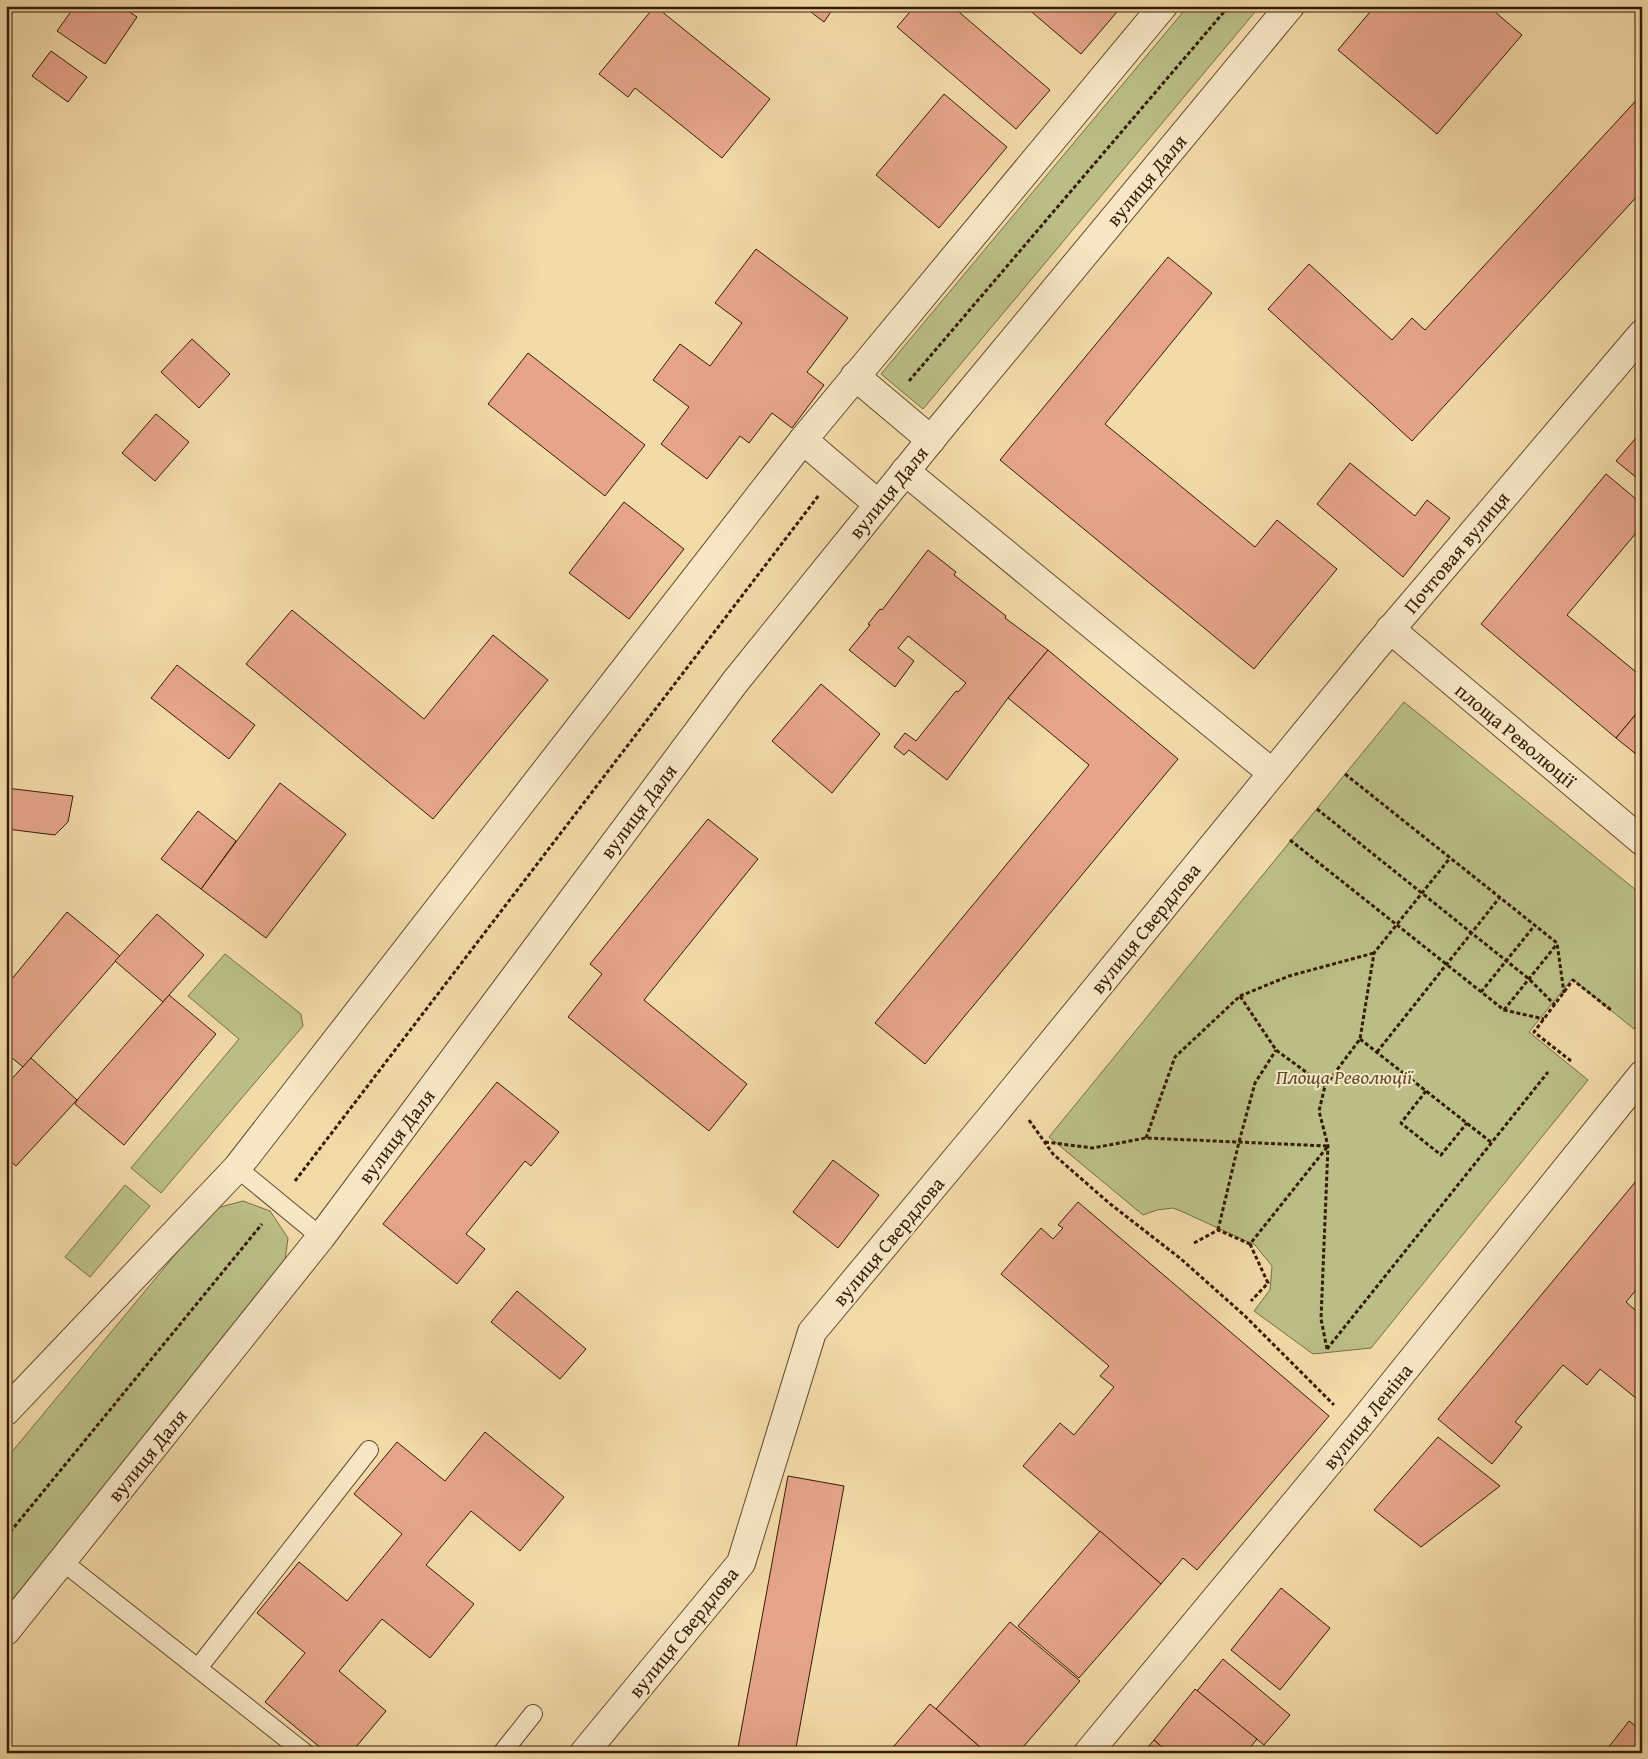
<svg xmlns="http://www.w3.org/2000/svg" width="1648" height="1759" viewBox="0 0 1648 1759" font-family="'Gentium Book Plus',serif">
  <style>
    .green { fill: #bbbf87; stroke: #786d46 }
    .building { fill: #e6a58b; stroke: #361b04 }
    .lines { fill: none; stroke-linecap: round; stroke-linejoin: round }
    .service-casing { stroke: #654b2d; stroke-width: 20 }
    .minor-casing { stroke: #654b2d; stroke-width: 30 }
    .path { stroke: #361b04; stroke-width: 3; stroke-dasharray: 4 2.5; stroke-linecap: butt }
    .service { stroke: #f7e7c7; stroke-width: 18 }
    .minor { stroke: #f7e7c7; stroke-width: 28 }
    .labels { text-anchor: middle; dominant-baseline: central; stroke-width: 4; stroke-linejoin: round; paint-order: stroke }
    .street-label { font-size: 20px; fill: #361b04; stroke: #f7e7c7 }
    .park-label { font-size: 20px; font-style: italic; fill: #5e4c2b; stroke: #f7e7c7 }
  </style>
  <rect width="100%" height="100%" fill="#f3daa9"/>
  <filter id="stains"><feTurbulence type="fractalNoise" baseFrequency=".004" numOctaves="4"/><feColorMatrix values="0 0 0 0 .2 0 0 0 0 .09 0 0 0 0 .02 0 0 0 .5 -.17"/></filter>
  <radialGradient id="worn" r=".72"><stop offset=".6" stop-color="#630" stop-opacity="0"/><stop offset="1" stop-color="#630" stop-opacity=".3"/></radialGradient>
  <g class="green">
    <polygon points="1188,6 1260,6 923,409 881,374"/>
    <polygon points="1404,702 1642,895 1642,1019 1634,1029 1572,979 1529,1032 1588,1080 1371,1348 1313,1354 1254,1311 1270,1290 1272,1266 1255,1245 1183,1212 1173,1208 1157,1210 1143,1215 1049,1137"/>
    <polygon points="225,954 301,1014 303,1026 161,1193 131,1168 239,1039 188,996"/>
    <polygon points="125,1185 150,1206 90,1277 65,1257"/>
    <polygon points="243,1201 270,1211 288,1238 284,1268 6,1607 6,1459 213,1209"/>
  </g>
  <g class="building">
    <polygon points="75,6 121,6 137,17 105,64 57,31"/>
    <polygon points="655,6 770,99 722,158 635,88 628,97 599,74"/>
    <polygon points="803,6 835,6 824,22"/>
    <polygon points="915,6 952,6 1050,90 1016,129 897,27"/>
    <polygon points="1029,6 1122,6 1081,54 1027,8"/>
    <polygon points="1375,6 1488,6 1522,35 1437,134 1338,50"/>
    <polygon points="51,51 87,77 68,102 32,76"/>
    <polygon points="944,94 1007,147 939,228 876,175"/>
    <polygon points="1642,94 1642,191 1412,441 1268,309 1309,264 1392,340 1412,318 1425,330"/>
    <polygon points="756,249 848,318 807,372 824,385 792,428 772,413 749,443 740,436 707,479 661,444 689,407 653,380 680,344 710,366 742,323 715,303"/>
    <polygon points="1168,257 1212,293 1105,424 1255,547 1277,520 1337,569 1254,669 1000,460"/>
    <polygon points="192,339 230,374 199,408 161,372"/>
    <polygon points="528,353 645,445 605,496 488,404"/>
    <polygon points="156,414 189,442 155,481 122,453"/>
    <polygon points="1642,431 1642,482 1616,461"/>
    <polygon points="1350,463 1415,516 1427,500 1450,518 1403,577 1317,504"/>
    <polygon points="1606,474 1642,504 1642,526 1567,615 1642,677 1642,707 1616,738 1481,624"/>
    <polygon points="624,502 684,549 629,619 569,573"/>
    <polygon points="928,550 956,572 954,575 1006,616 1005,618 1048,650 1008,698 947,780 909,750 904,755 894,747 905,733 916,741 956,691 958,692 966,683 908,636 898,648 914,661 895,687 849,650 870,625 868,624 880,609 882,610"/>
    <polygon points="292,610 424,719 493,635 548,680 433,819 246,664"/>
    <polygon points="1048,650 1178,759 925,1064 875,1023 1089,765 1008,698"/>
    <polygon points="177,665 255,725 229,759 151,698"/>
    <polygon points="821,684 880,734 832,793 772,741"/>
    <polygon points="1642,707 1642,759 1616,738"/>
    <polygon points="280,783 346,834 266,938 201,889"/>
    <polygon points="6,788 73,796 68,822 55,835 7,829 6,830"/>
    <polygon points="198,811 236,841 201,889 161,859"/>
    <polygon points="708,819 758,859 644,1000 747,1084 709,1131 568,1017 602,974 590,964"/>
    <polygon points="67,912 120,956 23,1067 6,1053 6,986"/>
    <polygon points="157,914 204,955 163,1002 115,961"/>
    <polygon points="169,995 216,1034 124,1145 75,1104 77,1100"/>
    <polygon points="31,1058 77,1100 16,1166 6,1157 6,1085"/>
    <polygon points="497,1082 559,1132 531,1166 525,1161 466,1234 485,1249 457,1284 383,1224"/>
    <polygon points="833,1160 879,1195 838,1248 793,1212"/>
    <polygon points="1642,1174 1642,1283 1626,1302 1642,1316 1642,1403 1600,1369 1587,1385 1563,1365 1515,1422 1522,1427 1492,1464 1438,1419"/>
    <polygon points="1078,1202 1329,1416 1197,1570 1183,1558 1161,1584 1023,1466 1060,1423 1074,1435 1114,1387 1100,1376 1109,1366 1001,1274 1041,1228 1053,1239 1063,1228 1058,1225"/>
    <polygon points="517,1291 586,1349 560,1379 491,1322"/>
    <polygon points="485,1432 564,1497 520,1551 471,1511 426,1565 474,1604 430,1658 382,1619 339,1671 386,1711 351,1753 327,1753 265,1702 305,1653 257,1613 299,1562 347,1601 402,1534 354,1494 397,1442 445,1481"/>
    <polygon points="1438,1437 1500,1486 1421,1547 1374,1510"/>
    <polygon points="788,1476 844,1486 795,1753 737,1753"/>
    <polygon points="1100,1531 1161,1584 1079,1678 1018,1626"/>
    <polygon points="1281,1588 1330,1628 1280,1690 1231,1650"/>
    <polygon points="1010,1622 1080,1681 1018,1753 987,1753 936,1709"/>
    <polygon points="1223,1659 1290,1715 1264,1745 1197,1691"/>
    <polygon points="1195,1689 1257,1739 1246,1753 1169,1753 1154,1740"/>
    <polygon points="930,1704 936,1709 987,1753 888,1753"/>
    <polygon points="1629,1721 1642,1731 1642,1753 1604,1753"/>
    <polygon points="1154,1740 1169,1753 1143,1753"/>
  </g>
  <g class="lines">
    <g class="service-casing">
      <g id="service">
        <polyline points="237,1168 321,1237"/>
        <polyline points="62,1561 305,1753"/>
        <polyline points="198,1668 369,1450"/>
        <polyline points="502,1753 533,1714"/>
      </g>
    </g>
    <g class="minor-casing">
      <g id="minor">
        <polyline points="855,376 931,440"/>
        <polyline points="803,440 878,504"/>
        <polyline points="905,471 1272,773"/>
        <polyline points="1390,629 1642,841"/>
        <polyline points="6,1411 237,1168 803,440 1163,6"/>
        <polyline points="6,1631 321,1237 735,682 942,426 1290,6"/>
        <polyline points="584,1753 741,1563 812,1332 992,1116 1374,649 1642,334"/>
        <polyline points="1088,1753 1359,1426 1642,1075"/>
      </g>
    </g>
    <g class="path">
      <polyline points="909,381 1229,6"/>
      <polyline points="1345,774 1557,943 1564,993"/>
      <polyline points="1317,809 1529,979 1555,1005"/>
      <polyline points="1290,840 1504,1010 1544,1019"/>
      <polyline points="1481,992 1535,925"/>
      <polyline points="1240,996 1289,976 1374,953"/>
      <polyline points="1504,1010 1557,944"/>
      <polyline points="1360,1039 1492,1143"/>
      <polyline points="1377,1052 1500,897"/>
      <polyline points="1571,1061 1534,1032 1573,980 1611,1010"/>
      <polyline points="1426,1091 1401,1123 1441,1155 1467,1123"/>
      <polyline points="1029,1120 1053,1154 1109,1203 1181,1259 1245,1316 1334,1405"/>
      <polyline points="1146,1138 1175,1057 1240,996 1276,1050 1325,1086"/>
      <polyline points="1045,1142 1093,1148 1146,1138 1328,1146"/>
      <polyline points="295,1181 819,495"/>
      <polyline points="1218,1230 1239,1142 1255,1083 1276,1050"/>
      <polyline points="1194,1243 1218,1230 1250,1244 1328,1146"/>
      <polyline points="1250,1244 1268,1283 1251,1301"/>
      <polyline points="1327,1349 1321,1319 1328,1146 1319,1111 1325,1086 1360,1039 1374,953 1450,858"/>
      <polyline points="1327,1349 1548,1072"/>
      <polyline points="6,1537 262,1224"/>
    </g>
    <use href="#service" class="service"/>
    <use href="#minor" class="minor"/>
  </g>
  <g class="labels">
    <g class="street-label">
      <text transform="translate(1146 180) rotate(-50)">вулиця Даля</text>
      <text transform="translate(888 492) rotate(-51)">вулиця Даля</text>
      <text transform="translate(1456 552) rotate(-50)">Почтовая вулиця</text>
      <text transform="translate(1516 735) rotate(40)">площа Революції</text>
      <text transform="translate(638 811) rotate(-53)">вулиця Даля</text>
      <text transform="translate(1145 928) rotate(-51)">вулиця Свердлова</text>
      <text transform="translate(396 1136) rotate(-53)">вулиця Даля</text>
      <text transform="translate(888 1241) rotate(-50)">вулиця Свердлова</text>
      <text transform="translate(1367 1416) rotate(-51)">вулиця Леніна</text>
      <text transform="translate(147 1455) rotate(-51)">вулиця Даля</text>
      <text transform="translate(683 1632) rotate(-51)">вулиця Свердлова</text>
    </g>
    <g class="park-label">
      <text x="1344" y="1076">Площа Революції</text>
    </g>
  </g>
  <rect width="1648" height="1759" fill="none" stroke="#f3daa9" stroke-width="25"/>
  <rect x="8" y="8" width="1633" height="1744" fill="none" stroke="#361b04" stroke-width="2.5"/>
  <rect x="12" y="12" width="1623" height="1734" fill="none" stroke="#361b04"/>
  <rect width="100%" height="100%" filter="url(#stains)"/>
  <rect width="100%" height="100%" fill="url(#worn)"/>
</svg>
